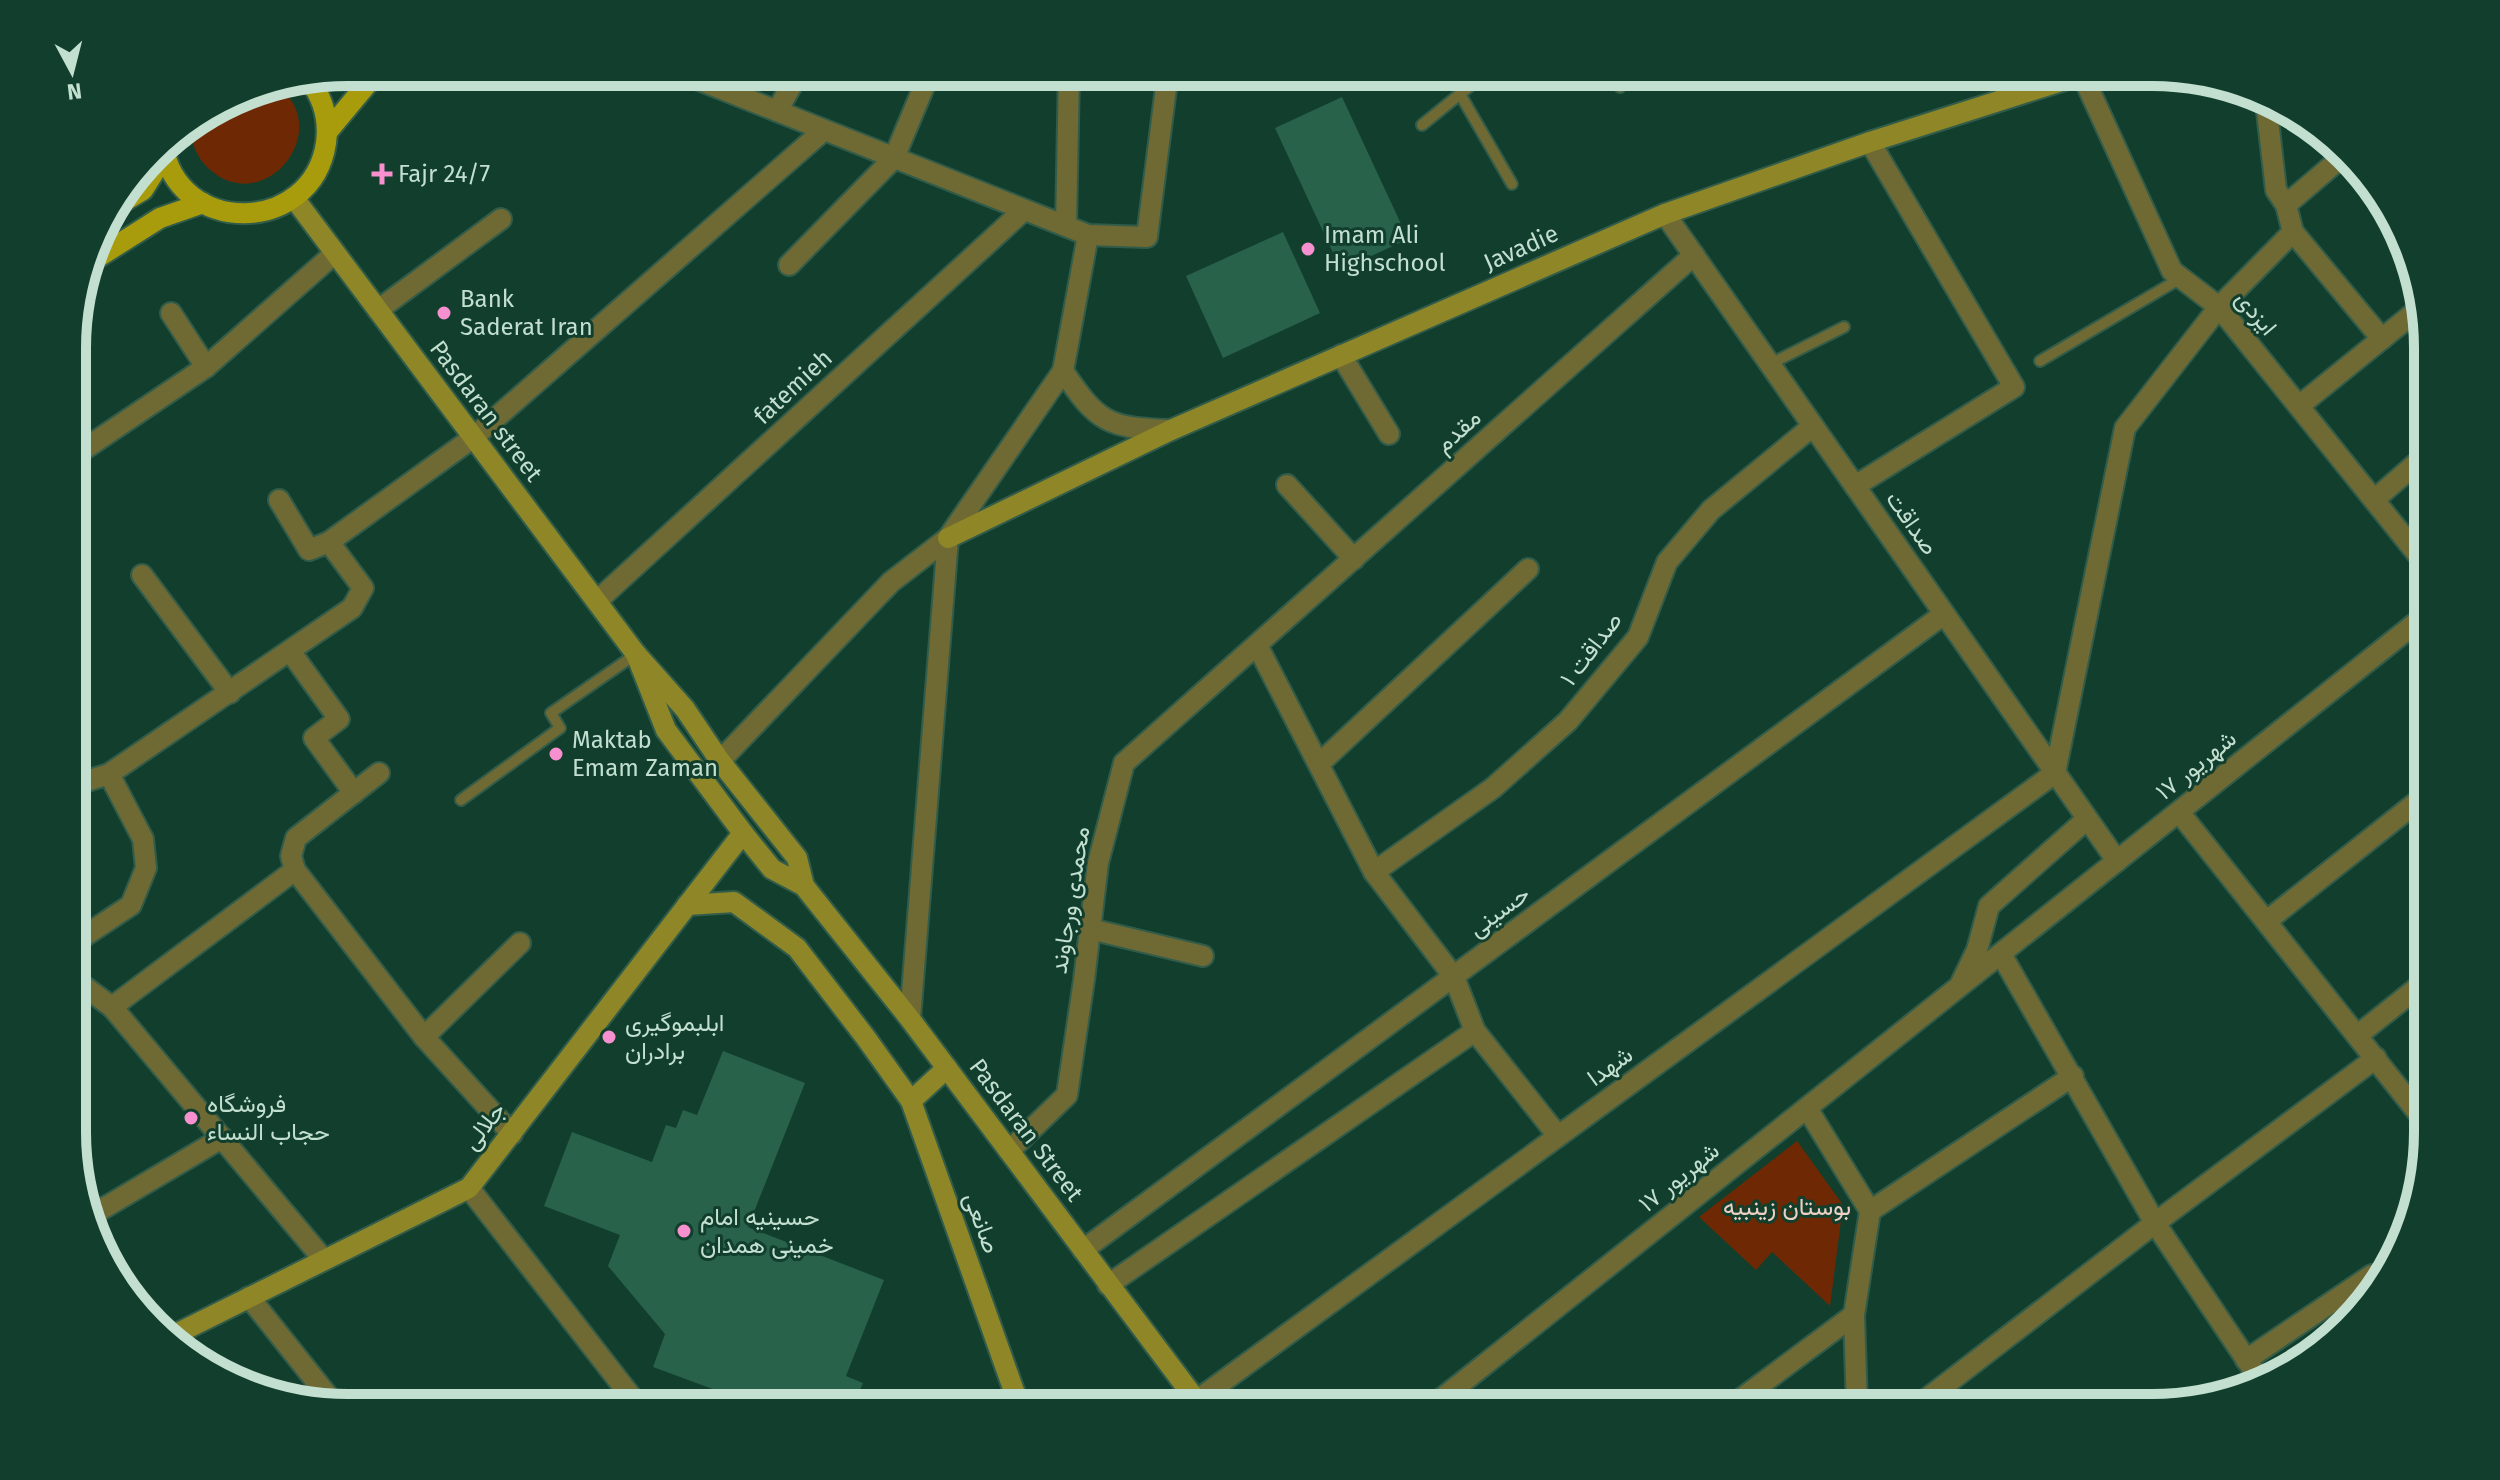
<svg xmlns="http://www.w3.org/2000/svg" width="2500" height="1480" viewBox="0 0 2500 1480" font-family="'Fira Sans',Vazirmatn,sans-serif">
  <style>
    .green { fill: #6e2904 }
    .building { fill: #28624a }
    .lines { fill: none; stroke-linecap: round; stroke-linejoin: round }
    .lane-casing { stroke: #325c4a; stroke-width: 14 }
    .street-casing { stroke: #325c4a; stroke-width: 24 }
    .secondary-casing { stroke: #325c4a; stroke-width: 24 }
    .primary-casing { stroke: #325c4a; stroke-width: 24 }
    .lane { stroke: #6f6934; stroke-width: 10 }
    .street { stroke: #6f6934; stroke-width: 20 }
    .secondary { stroke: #8f8627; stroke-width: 20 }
    .primary { stroke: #a89b0c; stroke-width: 20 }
    .poi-dot { fill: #f690cf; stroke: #123f2d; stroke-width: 3 }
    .labels { text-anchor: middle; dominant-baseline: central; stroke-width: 6; stroke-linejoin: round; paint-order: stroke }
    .poi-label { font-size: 24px; fill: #c2dfd0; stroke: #123f2d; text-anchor: start }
    .street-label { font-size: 24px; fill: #c2dfd0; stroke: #123f2d }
    .park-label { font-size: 24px; fill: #efd0c4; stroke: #123f2d }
    .rim { fill: none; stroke: #c2dfd0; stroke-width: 10 }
  </style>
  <rect width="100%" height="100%" fill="#123f2d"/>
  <g class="green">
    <path d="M277,86C336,129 265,219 209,169C197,158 190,142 191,125L243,93Z"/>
    <polygon points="1797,1141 1843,1205 1830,1306 1772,1252 1756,1270 1699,1217"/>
  </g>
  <g class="building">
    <polygon points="1342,97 1408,239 1341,270 1275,128"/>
    <polygon points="1283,232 1320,313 1223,358 1186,276"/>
    <polygon points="723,1051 805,1083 748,1227 884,1280 846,1376 863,1383 854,1404 847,1408 764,1408 653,1367 665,1334 608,1266 620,1235 544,1206 572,1132 652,1162 666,1125 676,1128 683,1110 697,1115"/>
  </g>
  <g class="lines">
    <g class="lane-casing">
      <g id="lane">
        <polyline points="1612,72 1620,87"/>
        <polyline points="1460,94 1512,184"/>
        <polyline points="1422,125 1487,72"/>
        <polyline points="2040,361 2181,278"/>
        <polyline points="1770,364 1844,327"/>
        <polyline points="461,800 560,728 551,713 636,654"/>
      </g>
    </g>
    <g class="street-casing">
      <g id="street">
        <polyline points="679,72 1088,235 1147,237 1168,72"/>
        <polyline points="2081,72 2172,271 2219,307 2427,566"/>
        <polyline points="2266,103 2276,190 2286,205 2293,232 2382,339"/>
        <polyline points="777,111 799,72"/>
        <polyline points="2286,205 2342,157"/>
        <polyline points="1665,214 2117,861"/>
        <polyline points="1066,226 1069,72"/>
        <polyline points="789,265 894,158 930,72"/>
        <polyline points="378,310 501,219"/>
        <polyline points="171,313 206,367"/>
        <polyline points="1341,355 1389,434"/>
        <path d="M1063,371C1098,423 1108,428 1171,430"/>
        <polyline points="2299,406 2420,308"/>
        <polyline points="74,456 206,367 335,253"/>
        <polyline points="1287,485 1354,559"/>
        <polyline points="1855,486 2014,387 1870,142"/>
        <polyline points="279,500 309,550 329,542"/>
        <polyline points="2374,500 2427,454"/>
        <polyline points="142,575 230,693"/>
        <polyline points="597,601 1024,210"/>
        <polyline points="1257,645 1374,872 1454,977 1475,1031 1558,1136"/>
        <polyline points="290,651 339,719 314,738 354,793"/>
        <polyline points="720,761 891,582 948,538 1063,371 1088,235"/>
        <polyline points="1320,763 1528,569"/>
        <polyline points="379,773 296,838 291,856 295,870 424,1037 512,1134"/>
        <polyline points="109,774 352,608 363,588 329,542 474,437 824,130"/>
        <polyline points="74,785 109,774 143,839 146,868 131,905 74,943"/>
        <polyline points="2179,812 2427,1124"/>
        <polyline points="1374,872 1493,788 1568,721 1638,637 1667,562 1711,510 1813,426"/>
        <polyline points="2268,920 2427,794"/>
        <polyline points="1090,929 1203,956"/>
        <polyline points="2001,954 2155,1223 2260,1380"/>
        <polyline points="74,979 112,1007 324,1260"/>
        <polyline points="1961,983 1977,950 1989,906 2087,819"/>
        <polyline points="112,1007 295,870"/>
        <polyline points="910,1019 948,538"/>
        <polyline points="2358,1035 2427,980"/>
        <polyline points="424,1037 520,943"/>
        <polyline points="1807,1108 1870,1211 2073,1076"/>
        <polyline points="1009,1151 1067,1095 1084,980 1098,863 1124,763 1694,255"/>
        <polyline points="469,1188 640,1408"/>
        <polyline points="92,1215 222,1138"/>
        <polyline points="1083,1250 1944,614"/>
        <polyline points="1108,1285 1475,1031"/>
        <polyline points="249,1297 335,1405"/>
        <polyline points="1854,1315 1857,1408"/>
        <polyline points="2246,1360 2372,1275"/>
        <polyline points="1196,1401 2055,773 2125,428 2219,307 2293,232"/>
        <polyline points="1430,1408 2427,614"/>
        <polyline points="1729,1408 1854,1315 1870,1211"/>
        <polyline points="1915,1408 2155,1223 2376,1058"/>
      </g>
    </g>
    <g class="secondary-casing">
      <g id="secondary">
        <polyline points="294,198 636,654 685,709 720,761 797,858 804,886"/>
        <polyline points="948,538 1171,430 1665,214 1870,142 2090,72"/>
        <polyline points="636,654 666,730 743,833 772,869 804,886 910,1019 1202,1408"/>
        <polyline points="687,905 734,902 797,948 866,1038 911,1101"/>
        <polyline points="947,1068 911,1101 1020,1408"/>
        <polyline points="172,1336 469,1188 743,833"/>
      </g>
    </g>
    <g class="primary-casing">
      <g id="primary">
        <polyline points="328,131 377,72"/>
        <path d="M163,144C176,237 312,236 326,143C329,120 323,98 309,80"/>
        <polyline points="114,207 143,190 165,155"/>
        <polyline points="89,263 160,218 203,203"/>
      </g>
    </g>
    <use href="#lane" class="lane"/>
    <use href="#street" class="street"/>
    <use href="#secondary" class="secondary"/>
    <use href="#primary" class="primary"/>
  </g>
  <g class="poi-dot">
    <path d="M378 162h8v8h8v8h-8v8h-8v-8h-8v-8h8z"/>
    <circle cx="1308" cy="249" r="8"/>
    <circle cx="444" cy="313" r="8"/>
    <circle cx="556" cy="754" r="8"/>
    <circle cx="609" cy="1037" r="8"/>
    <circle cx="191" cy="1118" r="8"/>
    <circle cx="684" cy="1231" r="8"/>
  </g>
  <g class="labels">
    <g class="poi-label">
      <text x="398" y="174">Fajr 24/7</text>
      <text x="1324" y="235">Imam Ali<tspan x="1324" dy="28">Highschool</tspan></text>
      <text x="460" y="299">Bank<tspan x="460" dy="28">Saderat Iran</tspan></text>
      <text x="572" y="740">Maktab<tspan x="572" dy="28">Emam Zaman</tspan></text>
      <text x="625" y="1023">ابلبموگیری<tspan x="625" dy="28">برادران</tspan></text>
      <text x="207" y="1104">فروشگاه<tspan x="207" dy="28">حجاب النساء</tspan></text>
      <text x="700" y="1217">حسینیه امام<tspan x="700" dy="28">خمینی همدان</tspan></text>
    </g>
    <g class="street-label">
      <text transform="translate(1521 248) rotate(-24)">Javadie</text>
      <text transform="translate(2256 313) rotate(50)">ایزدی</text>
      <text transform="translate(793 387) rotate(-43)">fatemieh</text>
      <text transform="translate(486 411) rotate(53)">Pasdaran street</text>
      <text transform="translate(1458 431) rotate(-42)">مقدم</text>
      <text transform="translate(1912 523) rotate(55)">صداقت</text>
      <text transform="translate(1591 649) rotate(-53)">صداقت ۱</text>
      <text transform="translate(2196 765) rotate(-39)">۱۷ شهریور</text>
      <text transform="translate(1070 900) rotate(-81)">محمدی ورجاوند</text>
      <text transform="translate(1499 911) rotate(-36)">حسینی</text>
      <text transform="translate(1610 1066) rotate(-36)">شهدا</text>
      <text transform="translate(484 1126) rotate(-52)">جلالی</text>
      <text transform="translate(1026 1130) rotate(53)">Pasdaran Street</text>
      <text transform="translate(1679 1177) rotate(-39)">۱۷ شهریور</text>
      <text transform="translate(982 1223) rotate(70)">صانعی</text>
    </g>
    <g class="park-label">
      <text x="1787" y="1207">بوستان زینبیه</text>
    </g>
  </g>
  <path d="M0 0H2500V1480H0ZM348 86H2152A262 262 0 0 1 2414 348V1132A262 262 0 0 1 2152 1394H348A262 262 0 0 1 86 1132V348A262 262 0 0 1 348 86Z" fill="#123f2d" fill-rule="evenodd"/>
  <path class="rim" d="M348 86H2152A262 262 0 0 1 2414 348V1132A262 262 0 0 1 2152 1394H348A262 262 0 0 1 86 1132V348A262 262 0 0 1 348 86Z"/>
  <g transform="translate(72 72) rotate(173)" stroke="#123f2d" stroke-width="6" paint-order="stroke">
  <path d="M0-6L14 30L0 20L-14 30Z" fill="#c2dfd0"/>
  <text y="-12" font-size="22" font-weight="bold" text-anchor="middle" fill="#c2dfd0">N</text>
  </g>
</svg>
